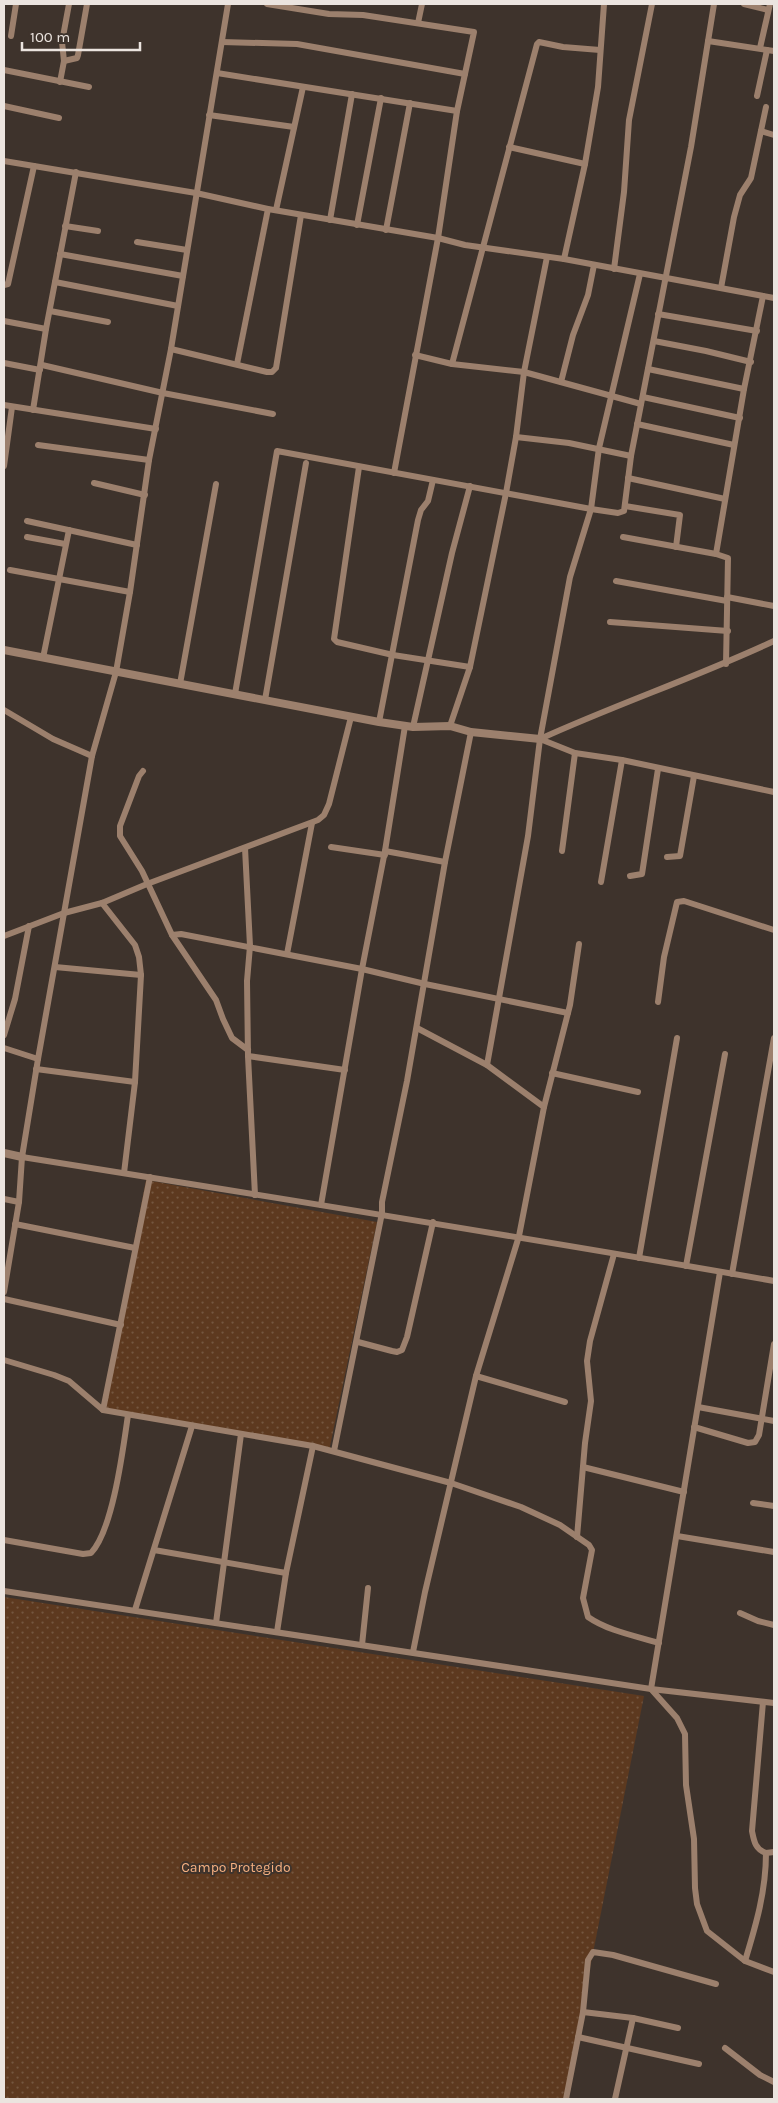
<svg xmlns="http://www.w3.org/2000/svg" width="778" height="2103" viewBox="0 0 778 2103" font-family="Karla,sans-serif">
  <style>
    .green { fill: url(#green-dots) }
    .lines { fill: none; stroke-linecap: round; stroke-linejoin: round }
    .minor { stroke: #9c806d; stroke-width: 6 }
    .tertiary { stroke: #9c806d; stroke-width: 8 }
    .labels { text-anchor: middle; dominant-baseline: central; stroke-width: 4; stroke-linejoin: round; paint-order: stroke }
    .park-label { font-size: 14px; fill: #f6b081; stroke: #3e332c }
  </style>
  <defs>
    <pattern id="green-dots" width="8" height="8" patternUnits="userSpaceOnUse" patternTransform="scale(1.25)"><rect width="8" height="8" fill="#5d391f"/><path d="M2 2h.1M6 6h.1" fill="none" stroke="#74563f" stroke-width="1.8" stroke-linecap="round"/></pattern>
  </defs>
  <rect width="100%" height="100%" fill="#3e332c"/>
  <g class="green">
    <polygon points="146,1180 377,1222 329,1451 102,1407"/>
    <polygon points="4,1597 644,1696 564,2099 4,2099"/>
  </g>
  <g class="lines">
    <g class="minor">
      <polyline points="267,4 329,14 363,15 474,32 457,111 438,238 394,473"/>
      <polyline points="744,4 768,10"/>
      <polyline points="418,23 422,4"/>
      <polyline points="11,36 16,4"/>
      <polyline points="708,41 774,51"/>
      <polyline points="222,42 297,44 465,74"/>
      <polyline points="760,48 770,4"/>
      <polyline points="64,61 77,58 78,55 87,4"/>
      <polyline points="4,70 89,87"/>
      <polyline points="217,73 457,111"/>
      <polyline points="60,82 64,61 62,42 69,4"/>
      <polyline points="757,96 767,50"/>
      <polyline points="4,106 59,118"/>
      <polyline points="209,115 294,127"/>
      <polyline points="761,131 774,135"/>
      <polyline points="509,147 585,164"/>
      <polyline points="4,161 196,193 268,209 438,238 465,245 564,259 774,298"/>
      <polyline points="276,210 303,87"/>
      <polyline points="330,220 352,94"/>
      <polyline points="357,225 381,98"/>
      <polyline points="65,226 98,231"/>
      <polyline points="386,230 410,103"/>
      <polyline points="137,242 187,250"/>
      <polyline points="60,254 183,276"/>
      <polyline points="564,259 585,164 598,87 604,4"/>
      <polyline points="614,269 624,192 629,120 652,4"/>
      <polyline points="55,282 178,306"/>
      <polyline points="4,285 8,284 34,166"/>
      <polyline points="721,288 734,217 740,195 751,178 766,107"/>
      <polyline points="50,311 108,322"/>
      <polyline points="658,314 757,331"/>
      <polyline points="4,321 46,329"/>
      <polyline points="654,341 706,351 751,362"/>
      <polyline points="171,349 267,372 272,372 276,368 301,215"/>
      <polyline points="415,355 452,364 524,372 641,404"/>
      <polyline points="4,363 40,370"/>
      <polyline points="237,364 268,209"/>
      <polyline points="452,364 537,44 539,42 563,47 600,50"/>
      <polyline points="42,365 163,393 273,414"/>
      <polyline points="648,369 744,389"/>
      <polyline points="561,382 573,335 588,295 594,265"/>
      <polyline points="643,397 740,418"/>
      <polyline points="4,405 156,429"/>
      <polyline points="33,410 46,329 76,172"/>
      <polyline points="637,424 734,445"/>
      <polyline points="516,437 569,443 631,456"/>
      <polyline points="38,445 149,460"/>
      <polyline points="4,466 12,407"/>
      <polyline points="359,467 334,639 337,642 393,655 470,667"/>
      <polyline points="628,478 725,499"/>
      <polyline points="94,483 145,495"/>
      <polyline points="625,506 680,515 676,547"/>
      <polyline points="27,521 137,545"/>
      <polyline points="27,537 65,544"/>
      <polyline points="623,537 716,554 728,558 726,664"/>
      <polyline points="716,554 744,389 763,296"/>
      <polyline points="10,570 130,592"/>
      <polyline points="616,581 727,601"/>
      <polyline points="727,597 774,606"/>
      <polyline points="610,622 728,631"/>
      <polyline points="43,658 69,530"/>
      <polyline points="180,684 216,484"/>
      <polyline points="235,694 277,451 591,509 618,513 624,511 631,456 691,147 714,4"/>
      <polyline points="265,700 306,463"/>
      <polyline points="4,710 53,739 92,756"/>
      <polyline points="379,722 418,520 421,510 428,501 433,480"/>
      <polyline points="450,726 470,667 506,493 516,437 524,372 547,257"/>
      <polyline points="413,727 452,553 470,486"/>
      <path d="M540,739C617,704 697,677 774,641"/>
      <polyline points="540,739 575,753 622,760 774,792"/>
      <polyline points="143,771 139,776 120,826 120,836 142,871 172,935 216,1000 223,1019 232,1038 248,1050"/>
      <polyline points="331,847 385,855"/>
      <polyline points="245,848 250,946 247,981 248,1056 255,1195"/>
      <polyline points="385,851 445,862"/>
      <polyline points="562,851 575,753"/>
      <polyline points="667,857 680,856 694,776"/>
      <polyline points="630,876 642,874 658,769"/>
      <polyline points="601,882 622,760"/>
      <polyline points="102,903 135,945 139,957 141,975 135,1082 124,1173"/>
      <polyline points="172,935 181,934 362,969 425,984 568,1013"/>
      <polyline points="4,936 64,913 102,903 147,884 318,820 324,815 329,804 351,717"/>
      <polyline points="287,954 312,823"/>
      <polyline points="55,967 141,975"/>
      <polyline points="658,1002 664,957 677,902 684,901 774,930"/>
      <polyline points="4,1035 15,999 29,926"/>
      <polyline points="4,1048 38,1059"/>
      <polyline points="248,1056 345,1070"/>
      <polyline points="487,1065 528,836 540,739 570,577 591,509 599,448 640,274"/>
      <polyline points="36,1069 135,1082"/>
      <polyline points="552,1073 638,1092"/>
      <polyline points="544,1107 570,1005 579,944"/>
      <path d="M22,1157C273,1197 524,1237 774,1281"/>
      <polyline points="4,1199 19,1202"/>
      <polyline points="321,1205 362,969 385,851 405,726"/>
      <polyline points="15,1224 135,1248"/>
      <polyline points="639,1258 677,1038"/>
      <polyline points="686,1266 725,1054"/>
      <polyline points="720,1272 651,1689 677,1718 685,1734 686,1785 694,1839 695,1888 697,1904 707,1931 745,1961 774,1972"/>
      <polyline points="732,1274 774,1038"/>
      <polyline points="4,1292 19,1202 22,1157 38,1059 92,756 116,672 130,592 149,460 171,349 228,4"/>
      <polyline points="4,1299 121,1325"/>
      <polyline points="358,1342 392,1351 397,1352 402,1350 407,1337 433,1222"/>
      <path d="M4,1360L54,1375L69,1381L103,1410L313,1446L451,1483L521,1507L560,1525L589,1545L592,1550L583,1598L588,1617C608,1631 636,1636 659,1643"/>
      <polyline points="476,1376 565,1402"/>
      <polyline points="698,1407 774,1421"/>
      <polyline points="103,1410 150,1177"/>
      <polyline points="694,1427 748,1443 755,1442 759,1435 774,1344"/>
      <polyline points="334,1451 382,1213 382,1202 407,1081 445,862 471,732"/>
      <polyline points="583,1467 684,1492"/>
      <polyline points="753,1503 774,1506"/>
      <polyline points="677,1536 774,1552"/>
      <polyline points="577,1537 585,1443 591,1401 587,1361 590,1341 614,1254"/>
      <path d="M4,1540L83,1554L91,1553C113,1530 123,1449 128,1415"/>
      <polyline points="154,1550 286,1573"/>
      <polyline points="4,1591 651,1689 774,1703"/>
      <polyline points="135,1610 192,1426"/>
      <polyline points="740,1613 758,1621 774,1625"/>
      <polyline points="216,1623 241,1434"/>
      <polyline points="277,1632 286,1573 313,1446"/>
      <polyline points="362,1645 368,1588"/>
      <polyline points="413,1652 425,1592 476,1376 519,1236 544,1107 487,1065 417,1028"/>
      <path d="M763,1702L752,1831C754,1841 755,1849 766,1853"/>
      <path d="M745,1961C756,1925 766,1891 766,1853L774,1852"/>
      <polyline points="583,2012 633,2018 615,2099"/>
      <polyline points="633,2018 678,2028"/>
      <polyline points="578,2037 699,2064"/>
      <polyline points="725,2048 760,2075 774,2082"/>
      <polyline points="566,2099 583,2012 588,1960 593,1952 613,1955 716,1984"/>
    </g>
    <g class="tertiary">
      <polyline points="4,650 379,722 413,727 450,726 471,732 540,739"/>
      <polyline points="4,1153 22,1157"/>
    </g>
  </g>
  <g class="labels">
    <g class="park-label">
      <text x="236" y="1867">Campo Protegido</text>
    </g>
  </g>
  <rect width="778" height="2103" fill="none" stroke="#ebe4df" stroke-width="10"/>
  <path d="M22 42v8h118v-8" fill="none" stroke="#ebe4df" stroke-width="2.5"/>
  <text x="30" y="42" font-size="15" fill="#ebe4df" stroke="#3e332c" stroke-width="4" paint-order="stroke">100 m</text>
</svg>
